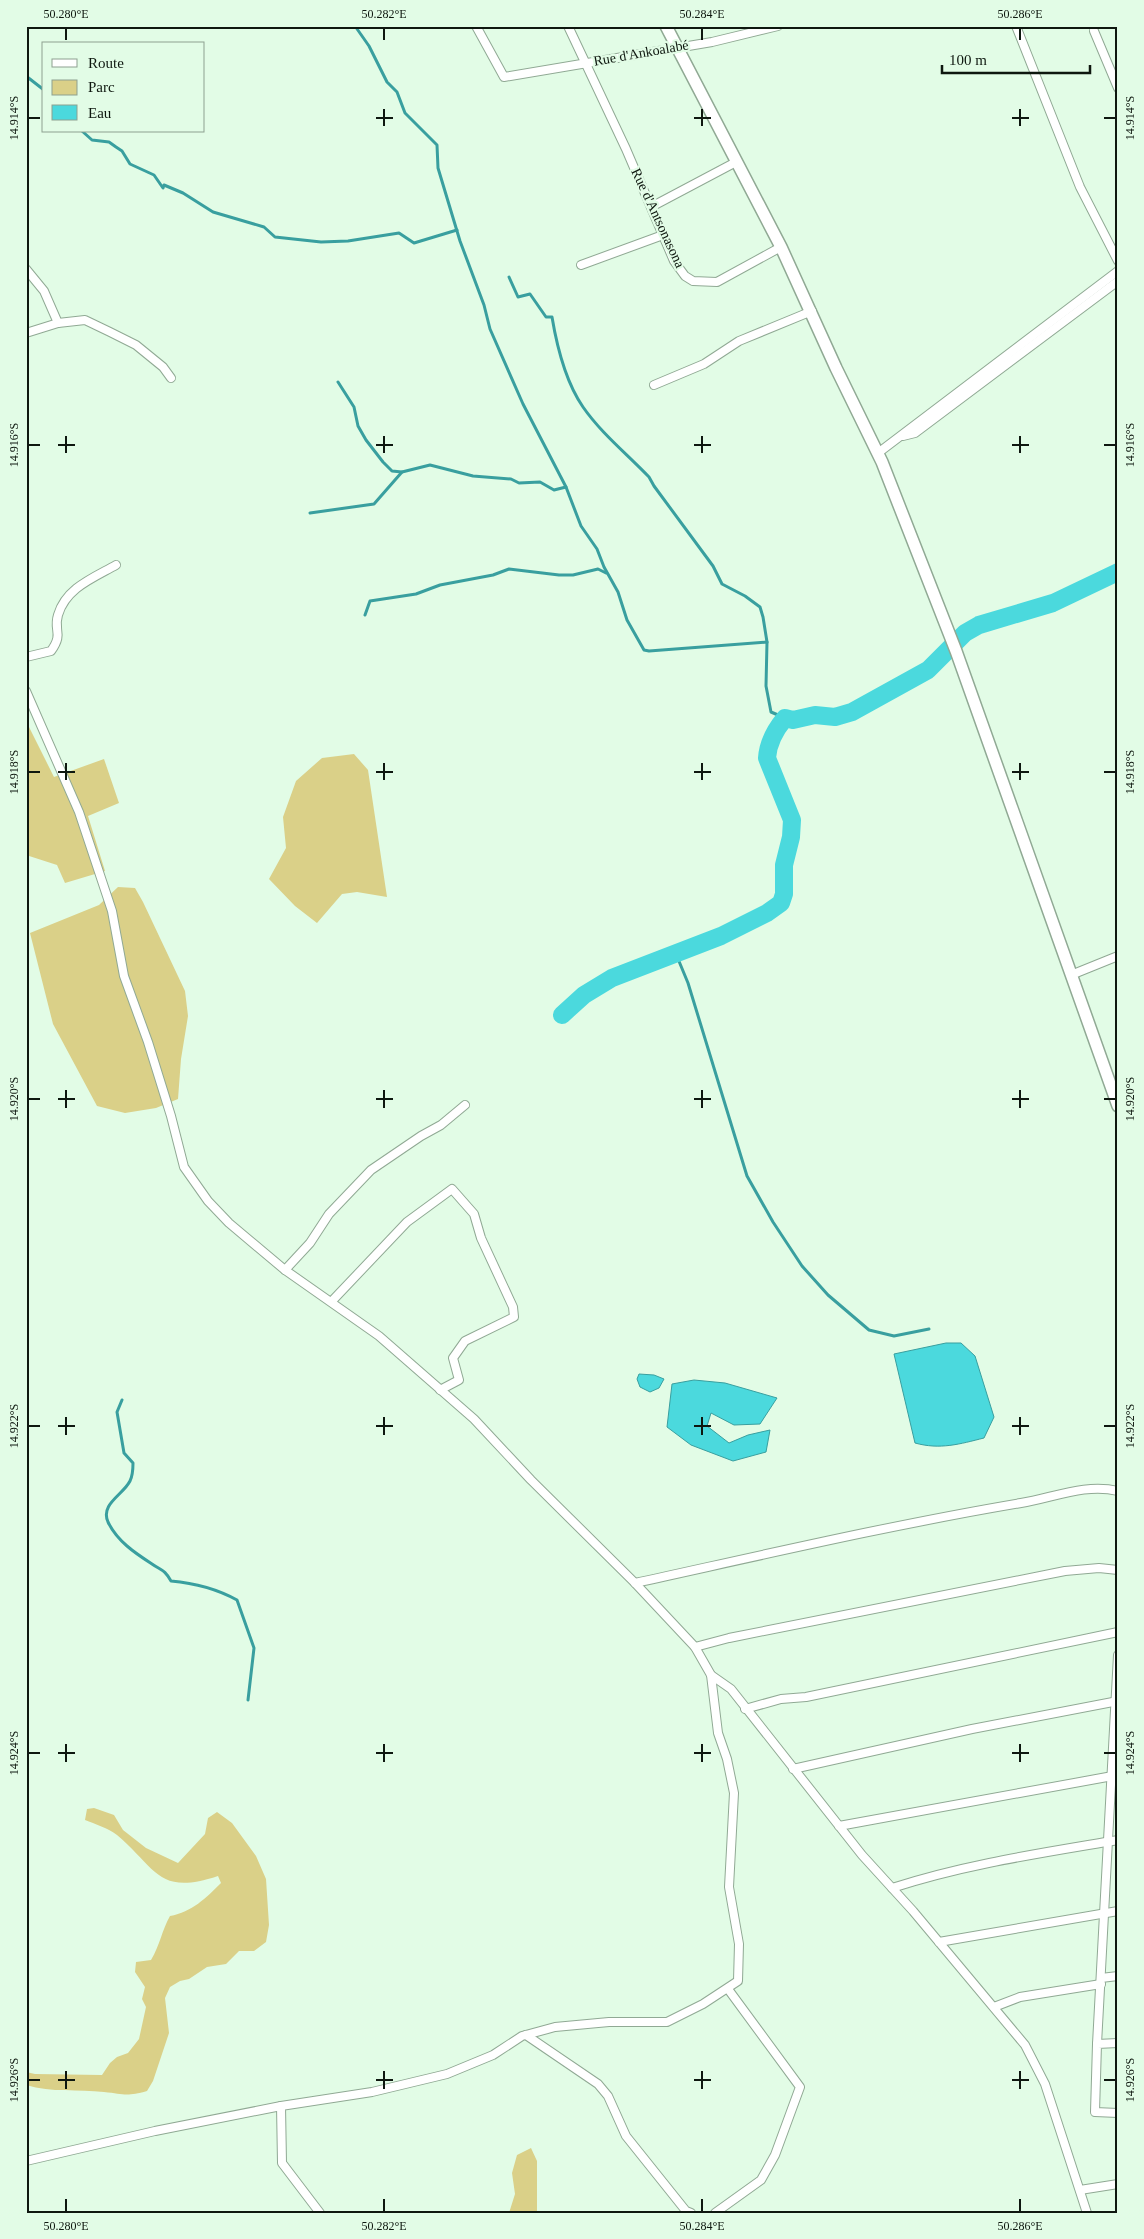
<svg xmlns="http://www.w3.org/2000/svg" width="1144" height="2239" viewBox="0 0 1144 2239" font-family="'Times New Roman',serif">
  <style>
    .green { fill: #dad088 }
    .water { fill: #4bd9dd; stroke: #399f9f }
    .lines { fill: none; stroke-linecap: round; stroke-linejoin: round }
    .stream { stroke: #399f9f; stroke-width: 3 }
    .river { stroke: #4bd9dd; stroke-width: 18 }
    .street-casing { stroke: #90a994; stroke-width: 10 }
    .secondary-casing { stroke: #90a994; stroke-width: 14 }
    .street { stroke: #fff; stroke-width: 8 }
    .secondary { stroke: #fff; stroke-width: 11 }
    .ticks { fill: none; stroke: #0e170f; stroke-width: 2 }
    .labels { text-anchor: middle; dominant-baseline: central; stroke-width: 4.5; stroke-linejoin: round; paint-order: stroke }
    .street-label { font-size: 14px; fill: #0e170f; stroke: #e2fce6 }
    .neatline { fill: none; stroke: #0e170f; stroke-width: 2 }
    .ticks-label { font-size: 12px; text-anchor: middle; fill: #0e170f }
  </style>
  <rect width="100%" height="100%" fill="#e2fce6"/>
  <g class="green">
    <polygon points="26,721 54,777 104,759 119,803 88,816 105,871 65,883 57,865 26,855"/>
    <polygon points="354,754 368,770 387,897 357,892 342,894 317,923 295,906 269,879 286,848 283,817 296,781 322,758"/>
    <polygon points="118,887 135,888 143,902 185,991 188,1016 181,1059 178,1099 156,1108 125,1113 97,1106 53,1024 30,933 99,905"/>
    <path d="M94,1808L114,1815L123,1830L146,1848L178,1863L205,1834L208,1818L217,1812L232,1823L256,1856L266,1879L269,1925L266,1942L254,1951H239L226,1964L207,1967L189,1979L180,1981L170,1987L165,1998L169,2033L153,2081L147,2091C126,2097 124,2094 104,2092C78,2089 52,2093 26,2085V2072L35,2074L102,2075L110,2063L117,2057L128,2053L139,2039L146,2007L142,1999L145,1987L135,1972L136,1962L151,1960C160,1945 162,1930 170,1916C192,1912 206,1898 221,1883L218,1876C158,1896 157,1869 117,1835C108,1828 95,1824 85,1820L87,1809Z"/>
    <polygon points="531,2148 537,2161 537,2212 509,2213 515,2194 512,2173 517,2155"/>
  </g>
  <g class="water">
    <path d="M946,1343H961L975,1356L994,1417L984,1438C960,1444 940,1450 915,1443L894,1354Z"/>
    <polygon points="639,1374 654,1375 664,1379 659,1388 650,1392 640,1387 637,1379"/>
    <polygon points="694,1380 725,1383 777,1398 760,1424 734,1425 711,1413 707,1426 729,1443 748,1435 770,1430 766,1452 733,1461 691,1445 667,1427 672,1384"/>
  </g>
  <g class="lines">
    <g class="stream">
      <polyline points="355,26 369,46 387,82 397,92 405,113 437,145 438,168 460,241 484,305 490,329 523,404 566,487 581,526 597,549 604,567 618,592 627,620 644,650 649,651 767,642 766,686 771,712 785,718"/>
      <polyline points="26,76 44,90"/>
      <polyline points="82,131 92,140 109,142 116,147 122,151 130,164 154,175 163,188 164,185 183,193 213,212 264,227 275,237 321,242 348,241 399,233 414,243 457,230"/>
      <path d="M509,277L518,297L530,294L546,317H552C557,347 565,381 583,407C601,433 627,454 649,477L654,486L713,566L722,584L745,596L760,607L763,617L767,642"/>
      <polyline points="338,382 354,407 358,426 366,440 383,462 392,471 402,472 430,465 473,476 511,479 519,483 540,482 554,490 566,487"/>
      <polyline points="310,513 374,504 402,472"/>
      <polyline points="365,615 370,601 416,594 440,585 493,575 509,569 559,575 573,575 598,569 606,573"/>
      <polyline points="676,954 688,983 747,1176 773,1222 802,1266 828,1295 869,1330 894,1336 929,1329"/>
      <path d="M122,1400L117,1412L124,1453L133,1463C133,1469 133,1475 130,1481C123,1495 100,1504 108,1522C117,1541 135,1553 152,1564C162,1571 164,1569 171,1581C194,1583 217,1589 237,1600L254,1648L248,1700"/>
    </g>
    <path class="river" d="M562,1015L584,995L612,978L721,936L767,913L781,903L784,894V865L791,837L792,820L767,758C768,743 775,730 785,718L793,720L815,715L835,717L852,712L928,670L965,633L979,625L1053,603L1118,572"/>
    <g class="street-casing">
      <g id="street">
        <polyline points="476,26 504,77 712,42 778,26"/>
        <polyline points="568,26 626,149 674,261 685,276 693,281 717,282 781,247"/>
        <polyline points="1016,26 1080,187 1118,261"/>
        <polyline points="1094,31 1118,88"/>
        <polyline points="651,207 736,162"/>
        <polyline points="581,265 663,235"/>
        <polyline points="26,269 44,291 58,323 26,333"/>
        <polyline points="58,323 85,320 110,332 136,345 163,367 171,378"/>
        <polyline points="654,385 704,364 739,341 812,311"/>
        <polyline points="903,436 915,433 1118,281"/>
        <polyline points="878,453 1118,271"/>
        <path d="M26,657L51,651C64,633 53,631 58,615C66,588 93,578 116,565"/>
        <polyline points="26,691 79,812 112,911 124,976 148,1042 171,1116 184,1167 208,1201 229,1223 285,1270 379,1336 474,1419 531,1480 635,1583 695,1647 711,1675 718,1733 727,1759 734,1793 729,1887 739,1944 738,1981 703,2004 667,2022 609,2022 555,2027 522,2036 493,2055 447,2074 372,2092 281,2106 282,2163 320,2213"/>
        <polyline points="1071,975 1118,956"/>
        <polyline points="285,1270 310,1243 329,1214 371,1170 421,1136 441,1125 465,1105"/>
        <polyline points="332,1301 407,1222 452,1189 474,1214 481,1238 513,1307 514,1317 465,1341 453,1358 459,1380 440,1390"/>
        <path d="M635,1583C763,1555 891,1525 1021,1503C1053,1498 1085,1483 1118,1491"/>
        <polyline points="695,1647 729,1638 1065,1571 1099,1568 1118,1570"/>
        <polyline points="711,1675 731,1689 862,1855 913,1911 1025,2045 1045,2084 1087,2213"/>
        <polyline points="745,1709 781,1699 806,1697 1118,1632"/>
        <polyline points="793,1769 972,1729 1118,1701"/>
        <polyline points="839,1826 1118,1775"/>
        <path d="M892,1888C966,1864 1042,1853 1118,1840"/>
        <polyline points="939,1942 1118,1911"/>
        <polyline points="1101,1978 1118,1976"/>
        <polyline points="994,2007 1020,1997 1101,1984"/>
        <polyline points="526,2035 598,2084 608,2096 626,2136 686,2211 691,2213"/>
        <polyline points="1118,2043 1097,2044 1095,2112 1118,2113"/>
        <polyline points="1097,2044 1118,1655"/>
        <polyline points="26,2161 155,2131 281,2106"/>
        <polyline points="1080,2190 1118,2184"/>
        <polyline points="715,2213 761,2180 775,2155 800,2087 728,1989"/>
      </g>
    </g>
    <g class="secondary-casing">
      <polyline id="secondary" points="666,26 781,247 836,368 882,462 956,651 1118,1106"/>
    </g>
    <use href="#street" class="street"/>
    <use href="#secondary" class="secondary"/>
  </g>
  <path class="ticks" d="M66,28V40M384,28V40M702,28V40M1020,28V40M384,109V126M702,109V126M1020,109V126M28,118H40M376,118H393M694,118H711M1012,118H1029M1104,118H1116M66,436V453M384,436V453M702,436V453M1020,436V453M28,445H40M58,445H75M376,445H393M694,445H711M1012,445H1029M1104,445H1116M66,763V780M384,763V780M702,763V780M1020,763V780M28,772H40M58,772H75M376,772H393M694,772H711M1012,772H1029M1104,772H1116M66,1090V1108M384,1090V1108M702,1090V1108M1020,1090V1108M28,1099H40M58,1099H75M376,1099H393M694,1099H711M1012,1099H1029M1104,1099H1116M66,1417V1435M384,1417V1435M702,1417V1435M1020,1417V1435M28,1426H40M58,1426H75M376,1426H393M694,1426H711M1012,1426H1029M1104,1426H1116M66,1744V1762M384,1744V1762M702,1744V1762M1020,1744V1762M28,1753H40M58,1753H75M376,1753H393M694,1753H711M1012,1753H1029M1104,1753H1116M66,2071V2089M384,2071V2089M702,2071V2089M1020,2071V2089M28,2080H40M58,2080H75M376,2080H393M694,2080H711M1012,2080H1029M1104,2080H1116M66,2199V2212M384,2199V2212M702,2199V2212M1020,2199V2212"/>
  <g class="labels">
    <g class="street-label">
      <text transform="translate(641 53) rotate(-10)">Rue d'Ankoalabé</text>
      <text transform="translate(658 218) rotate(65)">Rue d'Antsonasona</text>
    </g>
  </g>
  <rect width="1144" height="2239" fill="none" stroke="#e2fce6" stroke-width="55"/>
  <rect x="42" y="42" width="162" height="90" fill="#e2fce6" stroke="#8da090"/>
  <rect x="52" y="59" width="25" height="8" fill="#ffffff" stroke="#8da090"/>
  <text x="88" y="68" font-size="15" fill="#0e170f">Route</text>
  <rect x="52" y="80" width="25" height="15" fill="#dad088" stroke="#8da090"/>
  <text x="88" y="92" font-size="15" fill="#0e170f">Parc</text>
  <rect x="52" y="105" width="25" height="15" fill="#4bd9dd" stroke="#8da090"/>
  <text x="88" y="118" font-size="15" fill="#0e170f">Eau</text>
  <path d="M942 65v8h148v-8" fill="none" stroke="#0e170f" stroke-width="2.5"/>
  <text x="949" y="65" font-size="15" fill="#0e170f" stroke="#e2fce6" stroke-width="4" paint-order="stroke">100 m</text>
  <rect x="28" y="28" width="1088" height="2184" class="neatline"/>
  <g class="ticks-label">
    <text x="66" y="18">50.280°E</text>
    <text x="384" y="18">50.282°E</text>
    <text x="702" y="18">50.284°E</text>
    <text x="1020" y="18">50.286°E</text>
    <text transform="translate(14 118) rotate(-90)" y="4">14.914°S</text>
    <text transform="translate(1130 118) rotate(-90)" y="4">14.914°S</text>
    <text transform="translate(14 445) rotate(-90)" y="4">14.916°S</text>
    <text transform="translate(1130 445) rotate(-90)" y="4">14.916°S</text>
    <text transform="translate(14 772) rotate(-90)" y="4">14.918°S</text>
    <text transform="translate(1130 772) rotate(-90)" y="4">14.918°S</text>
    <text transform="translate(14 1099) rotate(-90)" y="4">14.920°S</text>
    <text transform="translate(1130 1099) rotate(-90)" y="4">14.920°S</text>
    <text transform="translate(14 1426) rotate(-90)" y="4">14.922°S</text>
    <text transform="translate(1130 1426) rotate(-90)" y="4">14.922°S</text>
    <text transform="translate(14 1753) rotate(-90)" y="4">14.924°S</text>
    <text transform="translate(1130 1753) rotate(-90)" y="4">14.924°S</text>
    <text transform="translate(14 2080) rotate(-90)" y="4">14.926°S</text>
    <text transform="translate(1130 2080) rotate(-90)" y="4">14.926°S</text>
    <text x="66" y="2230">50.280°E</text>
    <text x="384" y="2230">50.282°E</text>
    <text x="702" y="2230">50.284°E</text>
    <text x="1020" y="2230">50.286°E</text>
  </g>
</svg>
